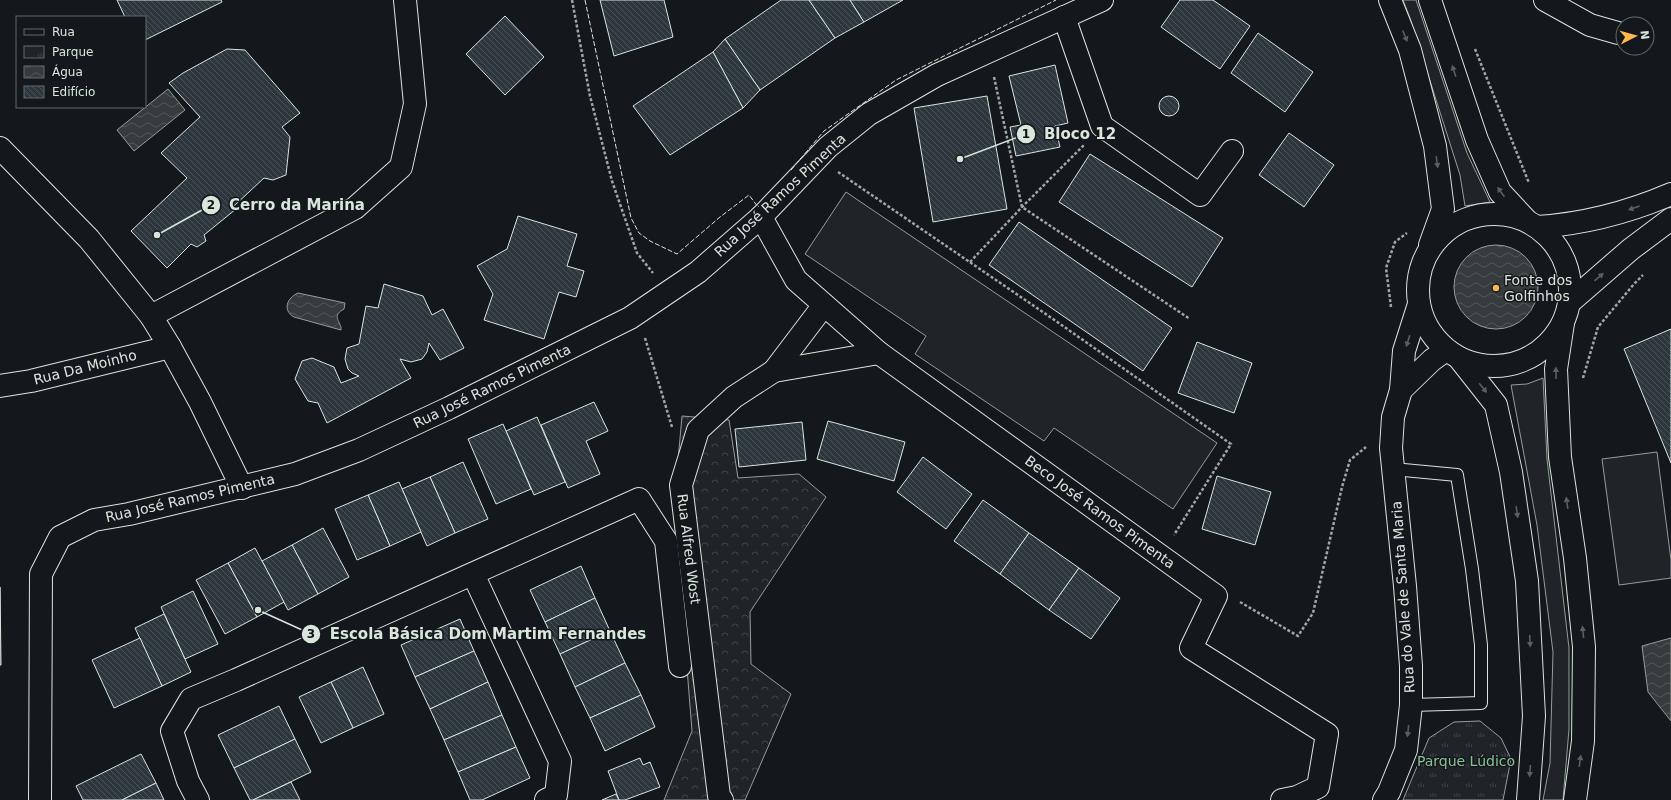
<svg xmlns="http://www.w3.org/2000/svg" width="1671" height="800" viewBox="0 0 1671 800" font-family="'DejaVu Sans',sans-serif">
  <style>
    .green { fill: #202428; stroke: #939e99 }
    .forest { fill: url(#forest-crowns); stroke: #939e99 }
    .park { fill: url(#park-tufts); stroke: #939e99 }
    .water { fill: url(#water-waves); stroke: #939e99 }
    .building { fill: url(#building-back-hatch); stroke: #d8e6dc }
    .lines { fill: none; stroke-linecap: round; stroke-linejoin: round }
    .service-casing { stroke: #d8e6dc; stroke-width: 14 }
    .minor-casing { stroke: #d8e6dc; stroke-width: 24 }
    .secondary-casing { stroke: #d8e6dc; stroke-width: 24 }
    .path { stroke: #9da8a2; stroke-width: 2.5; stroke-dasharray: 3 2; stroke-linecap: butt }
    .service { stroke: #14181c; stroke-width: 12 }
    .minor { stroke: #14181c; stroke-width: 22 }
    .secondary { stroke: #14181c; stroke-width: 22 }
    .fence { stroke: #d8e6dc; stroke-width: 1; stroke-dasharray: 5 2; stroke-linecap: butt }
    .oneway { fill: #59605f }
    .poi-dot { fill: #ffb74d; stroke: #14181c; stroke-width: 1.5 }
    .labels { text-anchor: middle; dominant-baseline: central; stroke-width: 3; stroke-linejoin: round; paint-order: stroke }
    .street-label { font-size: 14px; fill: #d8e6dc; stroke: #14181c }
    .poi-label { font-size: 14px; fill: #d8e6dc; stroke: #14181c; text-anchor: start }
    .park-label { font-size: 14px; fill: #8ac095; stroke: #14181c }
    .leader { fill: none; stroke: #d8e6dc; stroke-width: 1.5 }
    .callout-dot { fill: #d8e6dc; stroke: #14181c; stroke-width: 1.5 }
    .mark-label { font-size: 12px; text-anchor: middle; font-weight: bold; fill: #111 }
    .callout-label { font-size: 15px; text-anchor: middle; font-weight: bold; fill: #d8e6dc; stroke: #14181c; stroke-width: 3; stroke-linejoin: round; paint-order: stroke }
  </style>
  <defs>
    <pattern id="forest-crowns" width="20" height="18" patternUnits="userSpaceOnUse"><rect width="20" height="18" fill="#202428"/><path d="M2 6a3 3 0 1 1 6 0M12 15a3 3 0 1 1 6 0" fill="none" stroke="#404447"/></pattern>
    <pattern id="park-tufts" width="24" height="20" patternUnits="userSpaceOnUse"><rect width="24" height="20" fill="#202428"/><path d="M3 7l-1-3M5 7V3M7 7l1-3M15 17l-1-3M17 17v-4M19 17l1-3" fill="none" stroke="#404447"/></pattern>
    <pattern id="water-waves" width="16" height="10" patternUnits="userSpaceOnUse"><rect width="16" height="10" fill="#363b3e"/><path d="M0 5q4-4 8 0t8 0" fill="none" stroke="#525759"/></pattern>
    <pattern id="building-back-hatch" width="6" height="6" patternUnits="userSpaceOnUse"><rect width="6" height="6" fill="#2c363c"/><path d="M-1 5l2 2M0 0l6 6M5-1l2 2" fill="none" stroke="#4a5358"/></pattern>
  </defs>
  <rect width="100%" height="100%" fill="#14181c"/>
  <g class="green">
    <polygon points="1403,0 1416,0 1467,153 1490,202 1465,206 1460,175 1410,18"/>
    <polygon points="846,192 1217,443 1173,509 1054,428 1044,441 915,354 926,336 805,254"/>
    <polygon points="1543,378 1547,459 1569,648 1569,729 1563,800 1543,800 1550,763 1553,652 1537,525 1511,385 1527,384"/>
    <polygon points="1657,452 1671,560 1671,578 1619,585 1602,459"/>
  </g>
  <polygon class="forest" points="682,416 729,420 738,478 799,474 826,497 750,612 751,664 791,694 745,800 664,800 692,731 674,505"/>
  <polygon class="park" points="1480,721 1501,738 1511,759 1503,800 1403,800 1429,738 1454,722"/>
  <g class="water">
    <polygon points="168,89 185,110 134,151 117,130"/>
    <circle cx="1496" cy="287" r="42"/>
    <path d="M298,293L345,303L344,309C333,315 338,319 341,327V330L294,317C282,310 287,298 298,293Z"/>
    <polygon points="1671,638 1671,721 1648,692 1642,646"/>
  </g>
  <g class="building">
    <polygon points="117,0 221,0 222,2 145,40 145,17 125,17"/>
    <polygon points="600,0 664,0 673,37 614,56"/>
    <polygon points="781,0 809,0 835,38 760,90 725,39"/>
    <polygon points="809,0 850,0 864,22 835,38"/>
    <polygon points="850,0 903,0 864,22"/>
    <polygon points="1180,0 1213,0 1250,26 1220,69 1161,27"/>
    <polygon points="505,16 544,57 505,95 466,54"/>
    <polygon points="1258,33 1313,72 1285,112 1231,73"/>
    <polygon points="725,39 760,90 743,108 713,52"/>
    <polygon points="227,49 245,50 300,113 282,127 290,137 286,175 273,180 264,178 234,206 236,209 204,235 206,241 197,247 191,244 167,268 131,231 187,178 161,153 200,117 169,83 183,73"/>
    <polygon points="713,52 743,108 670,155 633,106"/>
    <polygon points="1055,65 1068,123 1055,126 1060,147 1016,156 1010,127 1021,125 1009,76"/>
    <polygon points="987,96 1007,209 933,222 914,108"/>
    <circle cx="1169" cy="106" r="10"/>
    <polygon points="1289,133 1334,165 1304,207 1259,175"/>
    <polygon points="1090,154 1223,238 1192,287 1059,202"/>
    <polygon points="518,216 577,234 567,266 584,271 576,297 559,292 544,339 484,320 493,294 477,266 507,249"/>
    <polygon points="1019,222 1172,328 1143,371 989,265"/>
    <polygon points="384,284 423,296 432,315 443,309 464,348 440,360 429,343 427,352 422,359 411,362 400,359 411,378 327,423 318,403 308,401 295,379 302,361 312,358 334,367 341,383 359,376 352,373 348,369 345,359 347,348 359,344 366,306 378,308"/>
    <polygon points="1671,329 1671,463 1624,349"/>
    <polygon points="1197,342 1252,363 1234,413 1178,393"/>
    <polygon points="594,402 608,431 586,441 600,474 568,488 541,425"/>
    <polygon points="537,417 565,482 534,495 506,431"/>
    <polygon points="828,421 905,442 894,481 817,459"/>
    <polygon points="802,422 806,460 739,467 735,429"/>
    <polygon points="503,424 531,489 496,504 468,439"/>
    <polygon points="923,457 972,494 946,529 897,492"/>
    <polygon points="463,462 488,519 455,533 430,477"/>
    <polygon points="1217,476 1271,492 1255,545 1202,529"/>
    <polygon points="430,477 455,533 427,546 402,489"/>
    <polygon points="399,482 421,532 390,546 368,495"/>
    <polygon points="368,495 390,546 357,560 335,509"/>
    <polygon points="983,500 1029,533 1000,574 954,541"/>
    <polygon points="323,528 349,577 318,594 292,545"/>
    <polygon points="1029,533 1079,568 1049,610 1000,574"/>
    <polygon points="292,545 318,594 288,610 262,561"/>
    <polygon points="255,548 284,602 257,617 228,563"/>
    <polygon points="228,563 257,617 225,634 196,580"/>
    <polygon points="581,566 595,598 545,622 530,590"/>
    <polygon points="1079,568 1120,598 1091,639 1049,610"/>
    <polygon points="0,587 1,665 0,665"/>
    <polygon points="193,591 218,644 185,659 161,607"/>
    <polygon points="595,598 610,631 560,654 545,622"/>
    <polygon points="164,614 191,672 162,686 135,628"/>
    <polygon points="460,619 474,651 415,677 401,645"/>
    <polygon points="610,631 625,663 575,687 560,654"/>
    <polygon points="140,638 162,686 114,708 92,660"/>
    <polygon points="474,651 488,682 430,709 415,677"/>
    <polygon points="625,663 641,695 590,718 575,687"/>
    <polygon points="363,667 384,714 353,728 331,682"/>
    <polygon points="331,682 353,728 321,743 299,697"/>
    <polygon points="488,682 502,715 444,740 430,709"/>
    <polygon points="641,695 655,727 605,751 590,718"/>
    <polygon points="279,706 295,739 234,768 218,735"/>
    <polygon points="502,715 516,747 458,772 444,740"/>
    <polygon points="295,739 311,772 253,800 250,800 234,768"/>
    <polygon points="516,747 530,778 482,800 470,800 458,772"/>
    <polygon points="141,754 156,783 122,800 83,800 76,786"/>
    <polygon points="640,758 643,765 650,762 660,787 625,800 619,800 608,771"/>
    <polygon points="291,782 300,800 253,800"/>
    <polygon points="156,783 164,800 122,800"/>
    <polygon points="616,794 619,800 602,800"/>
  </g>
  <g class="lines">
    <g class="service-casing">
      <polyline id="service" points="1393,469 1457,475 1472,569 1481,645 1481,703 1411,705"/>
    </g>
    <g class="minor-casing">
      <g id="minor">
        <polyline points="1545,0 1590,25 1618,33"/>
        <polyline points="1064,17 1102,126 1200,195 1232,151"/>
        <polyline points="0,148 89,239 151,316 170,347 200,402 242,488"/>
        <polyline points="761,217 796,280 879,353 1216,596 1191,648 1327,734 1318,787 1297,797 1282,800"/>
        <polyline points="151,316 355,208 401,167 415,104 405,0"/>
        <polyline points="774,371 824,305"/>
        <polyline points="0,386 31,381 170,347"/>
        <polyline points="1401,390 1432,360 1446,350"/>
        <polyline points="473,574 560,761 556,795 546,800"/>
        <polyline points="40,800 41,574 60,537 94,520 129,514 295,474 359,450 449,408 630,318 698,272 761,217 828,147 869,114 937,75 1102,0"/>
        <polyline points="198,800 188,781 172,731 191,699 236,680 639,499 666,541 680,666"/>
        <polyline points="722,800 719,796 681,485 698,430 734,397 774,371 879,353"/>
        <polyline points="1384,800 1389,792 1406,750 1411,705 1411,666 1405,586 1391,448 1393,417 1401,390 1404,351 1419,304"/>
      </g>
    </g>
    <g class="secondary-casing">
      <g id="secondary">
        <polyline points="1390,0 1410,50 1435,146 1443,209 1430,245"/>
        <polyline points="1430,0 1477,140 1500,192 1526,220"/>
        <circle cx="1494" cy="290" r="76"/>
        <path d="M1537,227C1583,224 1629,212 1671,194"/>
        <polyline points="1570,302 1631,249 1671,219"/>
        <polyline points="1563,323 1556,369 1560,457 1575,558 1584,647 1583,741 1575,800"/>
        <polyline points="1459,358 1496,405 1511,472 1527,581 1534,716 1528,800"/>
      </g>
    </g>
    <g class="path">
      <polyline points="572,0 590,96 612,181 637,253 653,273"/>
      <polyline points="1475,49 1529,183"/>
      <polyline points="994,77 1022,207 1190,319"/>
      <polyline points="838,172 1053,319 1231,444 1174,535"/>
      <polyline points="970,262 1022,207 1085,144"/>
      <polyline points="1391,307 1386,268 1395,242 1407,233"/>
      <polyline points="645,338 672,427"/>
      <polyline points="1583,378 1598,327 1634,284 1643,275"/>
      <polyline points="1240,602 1298,636 1313,613 1342,487 1350,460 1366,447"/>
    </g>
    <use href="#service" class="service"/>
    <use href="#minor" class="minor"/>
    <use href="#secondary" class="secondary"/>
    <g class="fence">
      <polyline points="585,0 631,218 639,233 650,241 677,254 720,217 749,195 758,207 759,206"/>
      <polyline points="791,170 824,131 896,80 1056,0"/>
    </g>
  </g>
  <defs><path id="oneway-solid" d="M-6-.8H1V-3.2L6.5 0L1 3.2V.8H-6Z"/></defs>
  <g class="oneway">
    <use href="#oneway-solid" transform="translate(1405 36) rotate(68)"/>
    <use href="#oneway-solid" transform="translate(1454 71) rotate(-108)"/>
    <use href="#oneway-solid" transform="translate(1437 162) rotate(82)"/>
    <use href="#oneway-solid" transform="translate(1501 192) rotate(-125)"/>
    <use href="#oneway-solid" transform="translate(1634 208) rotate(161)"/>
    <use href="#oneway-solid" transform="translate(1599 277) rotate(-41)"/>
    <use href="#oneway-solid" transform="translate(1408 341) rotate(107)"/>
    <use href="#oneway-solid" transform="translate(1556 373) rotate(-91)"/>
    <use href="#oneway-solid" transform="translate(1483 388) rotate(51)"/>
    <use href="#oneway-solid" transform="translate(1567 503) rotate(-98)"/>
    <use href="#oneway-solid" transform="translate(1517 512) rotate(82)"/>
    <use href="#oneway-solid" transform="translate(1583 632) rotate(-96)"/>
    <use href="#oneway-solid" transform="translate(1530 641) rotate(87)"/>
    <use href="#oneway-solid" transform="translate(1408 731) rotate(97)"/>
    <use href="#oneway-solid" transform="translate(1580 761) rotate(-82)"/>
    <use href="#oneway-solid" transform="translate(1530 771) rotate(94)"/>
  </g>
  <circle class="poi-dot" cx="1496" cy="288" r="4"/>
  <g class="labels">
    <g class="street-label">
      <text transform="translate(780 195) rotate(-43)">Rua José Ramos Pimenta</text>
      <text transform="translate(85 367) rotate(-14)">Rua Da Moinho</text>
      <text transform="translate(492 386) rotate(-26)">Rua José Ramos Pimenta</text>
      <text transform="translate(190 498) rotate(-13)">Rua José Ramos Pimenta</text>
      <text transform="translate(1100 512) rotate(36)">Beco José Ramos Pimenta</text>
      <text transform="translate(689 549) rotate(83)">Rua Alfred Wost</text>
      <text transform="translate(1403 597) rotate(-94)">Rua do Vale de Santa Maria</text>
    </g>
    <g class="poi-label">
      <text x="1504" y="280">Fonte dos<tspan x="1504" dy="16">Golfinhos</tspan></text>
    </g>
    <g class="park-label">
      <text x="1466" y="761">Parque Lúdico</text>
    </g>
  </g>
  <path class="leader" d="M960 159L1026 134M157 235L211 205M258 610L311 634"/>
  <g class="callout-dot">
    <circle cx="960" cy="159" r="4"/>
    <circle cx="157" cy="235" r="4"/>
    <circle cx="258" cy="610" r="4"/>
    <circle cx="1026" cy="134" r="10"/>
    <circle cx="211" cy="205" r="10"/>
    <circle cx="311" cy="634" r="10"/>
  </g>
  <g class="mark-label">
    <text x="1026" y="138">1</text>
    <text x="211" y="209">2</text>
    <text x="311" y="638">3</text>
  </g>
  <g class="callout-label">
    <text x="1080" y="139">Bloco 12</text>
    <text x="297" y="210">Cerro da Marina</text>
    <text x="488" y="639">Escola Básica Dom Martim Fernandes</text>
  </g>
  <rect x="16" y="16" width="130" height="92" fill="#14181c" stroke="#626a69"/>
  <rect x="24" y="29" width="20" height="6" fill="#14181c" stroke="#626a69"/>
  <text x="52" y="36" font-size="12" fill="#d8e6dc">Rua</text>
  <rect x="24" y="46" width="20" height="12" fill="url(#park-tufts)" stroke="#626a69"/>
  <text x="52" y="56" font-size="12" fill="#d8e6dc">Parque</text>
  <rect x="24" y="66" width="20" height="12" fill="url(#water-waves)" stroke="#626a69"/>
  <text x="52" y="76" font-size="12" fill="#d8e6dc">Água</text>
  <rect x="24" y="86" width="20" height="12" fill="url(#building-back-hatch)" stroke="#626a69"/>
  <text x="52" y="96" font-size="12" fill="#d8e6dc">Edifício</text>
  <g transform="translate(1635 36) rotate(84)"><circle r="19" fill="#14181c" stroke="#626a69"/>
  <path d="M0-3L7 15L0 10L-7 15Z" fill="#ffb74d"/>
  <text y="-6" font-size="11" font-weight="bold" text-anchor="middle" fill="#d8e6dc">N</text>
  </g>
</svg>
